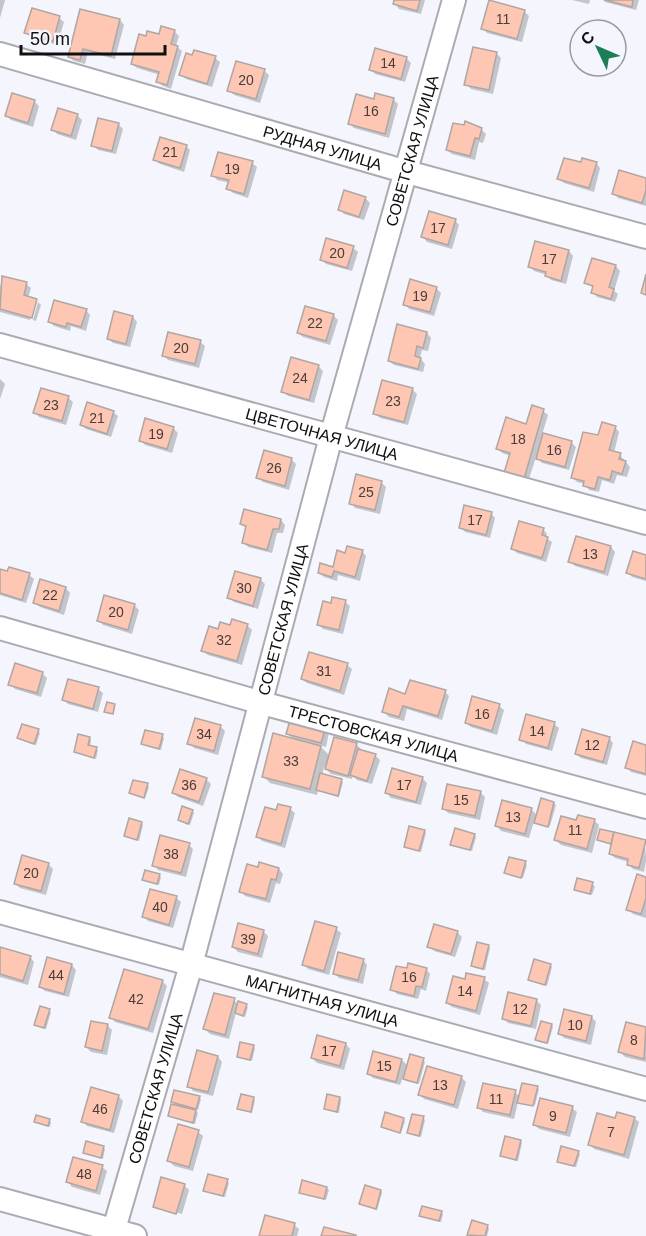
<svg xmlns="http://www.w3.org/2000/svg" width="646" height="1236" viewBox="0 0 646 1236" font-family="Helvetica,sans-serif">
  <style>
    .shadow { fill: #0003 }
    .building { fill: #fdc7b3; stroke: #b0a6a3; stroke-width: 1.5 }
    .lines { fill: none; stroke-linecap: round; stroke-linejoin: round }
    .minor-casing { stroke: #ababb3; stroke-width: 26 }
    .minor { stroke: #fff; stroke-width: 22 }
    .labels { text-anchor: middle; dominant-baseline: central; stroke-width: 4.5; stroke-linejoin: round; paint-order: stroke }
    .number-label { font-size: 14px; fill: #4b3d3a }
    .street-label { font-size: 16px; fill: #100f12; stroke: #f5f5fe }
  </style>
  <rect width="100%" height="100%" fill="#f5f5fe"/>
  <g class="shadow">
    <polygon points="0,0 5,0 0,18"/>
    <polygon points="396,0 425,0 421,14 399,9 395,4"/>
    <polygon points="572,0 590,0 589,4"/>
    <polygon points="603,0 639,0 636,10 605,2"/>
    <polygon points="490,2 525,12 529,16 522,42 487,33 483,28"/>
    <polygon points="81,10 120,20 124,25 115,59 88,52 85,64 74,61 69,57"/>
    <polygon points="59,18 64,22 57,45 30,37 26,33"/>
    <polygon points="174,31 179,36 176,46 182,51 171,89 163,86 158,82 160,75 137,68 132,64 147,38"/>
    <polygon points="496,53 501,58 493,94 471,89 466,84"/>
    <polygon points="215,58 220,62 212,87 186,79 181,75"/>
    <polygon points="406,58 411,63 405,82 375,74 371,69"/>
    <polygon points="264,71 269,75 260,103 234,95 229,90"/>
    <polygon points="13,95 35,102 39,106 33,127 11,120 7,116"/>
    <polygon points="376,95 394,100 398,104 389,138 354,128 349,123 375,101"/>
    <polygon points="77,115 82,120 76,140 57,134 53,129"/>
    <polygon points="118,124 123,129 116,154 98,150 93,145"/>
    <polygon points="465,127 481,129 486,134 483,143 479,142 475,160 452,154 447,150"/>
    <polygon points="186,146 190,150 184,172 160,164 155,160"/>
    <polygon points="252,163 257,167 248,198 233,193 228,189 230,183 217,180 213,175"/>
    <polygon points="596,163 600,168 594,192 564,183 559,179 582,164"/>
    <polygon points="646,180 646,206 618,198 614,193"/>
    <polygon points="365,198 370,203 364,220 344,214 340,209"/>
    <polygon points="455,220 459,225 452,249 427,242 423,237"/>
    <polygon points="353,248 358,252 352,271 326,264 321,259"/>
    <polygon points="569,251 573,256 566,284 551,280 547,275 534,271 530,267"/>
    <polygon points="616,266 620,271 614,291 618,294 615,302 597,297 593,292 594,288 586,283"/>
    <polygon points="3,277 26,284 31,288 28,298 37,301 35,301 30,320 0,312 0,287"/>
    <polygon points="436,288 441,293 434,316 409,309 405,304"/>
    <polygon points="38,302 41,305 36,321 33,320"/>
    <polygon points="86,310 90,315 86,331 71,326 70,331 54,326 50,322"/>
    <polygon points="333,315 338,320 330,345 303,337 298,333"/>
    <polygon points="133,317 137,322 130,347 113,343 108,338"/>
    <polygon points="427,333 431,338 428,351 422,350 420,358 425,364 423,372 394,365 389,361"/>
    <polygon points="200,342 205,346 199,368 168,360 163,355"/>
    <polygon points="318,366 323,371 314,403 288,396 283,392"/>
    <polygon points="0,379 5,384 0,399"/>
    <polygon points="412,389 417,394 408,425 380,418 375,413"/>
    <polygon points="68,398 73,402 66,425 39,417 35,412"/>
    <polygon points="543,411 548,415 542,435 571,442 576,447 569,470 542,463 536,457 528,482 510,477 511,456 502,453 498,448"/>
    <polygon points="113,412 118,416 111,437 86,429 81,425"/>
    <polygon points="615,427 619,432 614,453 620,455 630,467 627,477 617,475 614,484 602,480 599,492 589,490 585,484 577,482 572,477 599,437"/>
    <polygon points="173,428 178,433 172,453 145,445 141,440"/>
    <polygon points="292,460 296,464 289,490 263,482 258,478"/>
    <polygon points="381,482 386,487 380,514 355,508 351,503"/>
    <polygon points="491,513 495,518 490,538 465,532 460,527"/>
    <polygon points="281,520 285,525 283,533 277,533 272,553 248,547 244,543 246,528 241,524"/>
    <polygon points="543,529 547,534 546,538 552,542 546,562 517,553 512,548"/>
    <polygon points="611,547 615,552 608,576 575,566 570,562"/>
    <polygon points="362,551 366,556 360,581 338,575 337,581 324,577 319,573 334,568 346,555"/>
    <polygon points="646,557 646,581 632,577 628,572"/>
    <polygon points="0,570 29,575 34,579 26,603 0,595"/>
    <polygon points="260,579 265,584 258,609 234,602 229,598"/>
    <polygon points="66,588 70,593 64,615 40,607 35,603"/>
    <polygon points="345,602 350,606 343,634 323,629 318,624 332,605"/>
    <polygon points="134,605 139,610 132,634 103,625 98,620"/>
    <polygon points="247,625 252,630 242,665 208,655 203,651 231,627"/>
    <polygon points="347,665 352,669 344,695 307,683 302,679"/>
    <polygon points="42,673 47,678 41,697 15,689 10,684"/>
    <polygon points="98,689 103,693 98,712 68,704 63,699"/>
    <polygon points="445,692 449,696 442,720 407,709 404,721 389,717 384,712 406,695"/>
    <polygon points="499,706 504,710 497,735 471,727 466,723"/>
    <polygon points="292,719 329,732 326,747 319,745 330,756 356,744 361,749 360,751 375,755 380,760 372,784 357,780 353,776 352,779 331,774 324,767 322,776 343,782 339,797 318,791 317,795 270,783 263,776 294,740 288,734"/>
    <polygon points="554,724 559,728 552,751 526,744 521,739"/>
    <polygon points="220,726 225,731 218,755 194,748 189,743"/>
    <polygon points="38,731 40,733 36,745 19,738"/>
    <polygon points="162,736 164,738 161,750 143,744"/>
    <polygon points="90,738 91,740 90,747 98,750 96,759 76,752"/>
    <polygon points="609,738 613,743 607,765 581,758 576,754"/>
    <polygon points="646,746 646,776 631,772 627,767"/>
    <polygon points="422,778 427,783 421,805 391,798 387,793"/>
    <polygon points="206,779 211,784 203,806 178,797 174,793"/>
    <polygon points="147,785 149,787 145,798 131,793"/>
    <polygon points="480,792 485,797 480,820 448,813 443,808"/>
    <polygon points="554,803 556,805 550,826 536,823 534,821 529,838 501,831 497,826 531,809 538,816"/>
    <polygon points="290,809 295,813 285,848 262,841 258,837 277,812"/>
    <polygon points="192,811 194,813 190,825 181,821"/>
    <polygon points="579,816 595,821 599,825 598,830 613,834 616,836 645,841 646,861 644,872 633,869 628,864 629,862 615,858 610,854 613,845 599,839 601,831 598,830 592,853 561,845 556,840 577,822"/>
    <polygon points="141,823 143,825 139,841 125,835"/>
    <polygon points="424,831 426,833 421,852 406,847"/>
    <polygon points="474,835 476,837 472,851 452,844"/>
    <polygon points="189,845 193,849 186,877 158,870 154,865"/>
    <polygon points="525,863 527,865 523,878 505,872"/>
    <polygon points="48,864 53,869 46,895 20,888 15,883"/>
    <polygon points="279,869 283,874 280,884 276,883 270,903 245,896 241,892"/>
    <polygon points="159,875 161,877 159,885 143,880"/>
    <polygon points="646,878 646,918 633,914 628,909"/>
    <polygon points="578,880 595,886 592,895 576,890"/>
    <polygon points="176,898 181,902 173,928 148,921 144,916"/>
    <polygon points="336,929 341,933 329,975 308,969 303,964"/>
    <polygon points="263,931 268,936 262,958 238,952 233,947"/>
    <polygon points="457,932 462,937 455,957 434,951 429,946"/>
    <polygon points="488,946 490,948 485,970 475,968 473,966"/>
    <polygon points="0,949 30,957 34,962 28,985 0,977"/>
    <polygon points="363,960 367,965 363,984 339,978 334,973"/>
    <polygon points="72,965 76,970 69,997 45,991 40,987"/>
    <polygon points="550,965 552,967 547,986 530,980"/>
    <polygon points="426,969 430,974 426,991 421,989 418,999 397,994 392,989 408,970"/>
    <polygon points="484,979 489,983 480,1015 452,1007 447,1003 466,981"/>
    <polygon points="162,981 167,986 153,1033 115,1022 111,1017"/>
    <polygon points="509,994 537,1001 541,1005 536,1029 508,1023 503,1018"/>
    <polygon points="234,1000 239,1005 248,1007 245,1017 236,1013 229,1039 210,1034 205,1029"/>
    <polygon points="49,1011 51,1012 46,1029 38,1026 36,1025"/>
    <polygon points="592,1017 596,1022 591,1045 564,1038 560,1034"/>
    <polygon points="627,1024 646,1029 646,1062 625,1057 620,1052"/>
    <polygon points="551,1025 553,1027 548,1044 539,1042 537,1040"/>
    <polygon points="108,1026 112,1030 107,1055 91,1052 86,1047"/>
    <polygon points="346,1044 350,1049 344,1070 317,1063 312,1058"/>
    <polygon points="253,1046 255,1048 252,1061 239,1056"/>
    <polygon points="218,1057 222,1062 213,1096 193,1091 189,1086"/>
    <polygon points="402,1060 408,1066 423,1060 425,1062 419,1084 406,1081 403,1077 400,1085 373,1078 368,1073"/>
    <polygon points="461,1077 466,1082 458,1109 424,1099 420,1095"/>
    <polygon points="537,1088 539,1089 535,1105 518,1102 514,1119 483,1112 479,1108 515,1092 520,1097"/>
    <polygon points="119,1097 123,1101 114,1133 87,1126 83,1121"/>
    <polygon points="199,1098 201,1099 198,1110 193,1108 198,1113 195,1124 169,1116 178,1107 173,1102"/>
    <polygon points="253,1098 255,1100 252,1113 239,1109"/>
    <polygon points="340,1098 341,1100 339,1113 325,1109"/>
    <polygon points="572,1108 577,1112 570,1137 539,1129 534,1124"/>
    <polygon points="423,1118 425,1120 421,1137 410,1134 409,1132"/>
    <polygon points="634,1118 639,1122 629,1159 594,1149 590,1144 616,1120"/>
    <polygon points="403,1119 405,1121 401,1133 383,1127"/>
    <polygon points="49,1120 51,1122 50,1127 35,1122"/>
    <polygon points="198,1132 203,1136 193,1171 174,1166 169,1161"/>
    <polygon points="520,1141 522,1143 518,1161 502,1156"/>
    <polygon points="103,1147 105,1149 103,1159 84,1152"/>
    <polygon points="578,1152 580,1154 576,1167 558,1161"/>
    <polygon points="102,1167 107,1171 100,1195 72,1187 68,1182"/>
    <polygon points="227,1181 229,1183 225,1197 205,1191"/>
    <polygon points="184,1185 189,1190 182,1214 158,1207 158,1210 154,1207"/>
    <polygon points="327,1188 329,1190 326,1200 301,1192"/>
    <polygon points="381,1191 382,1193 377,1210 360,1204"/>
    <polygon points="441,1212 443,1214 441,1222 421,1216"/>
    <polygon points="473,1222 488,1227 489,1229 487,1236 470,1236 469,1234"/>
    <polygon points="294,1225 299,1229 297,1236 261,1236"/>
  </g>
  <g class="building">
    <polygon points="394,0 420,0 417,11 393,4"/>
    <polygon points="489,0 525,10 517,39 481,29"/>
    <polygon points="605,0 633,0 632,7"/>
    <polygon points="32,8 60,16 53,41 24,33"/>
    <polygon points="80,9 120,19 111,56 83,49 80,60 68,57"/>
    <polygon points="161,26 175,30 171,44 178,46 167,85 156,82 159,72 131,64 139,34 146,36 147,31 159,34"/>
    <polygon points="473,47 497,52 489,90 464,85"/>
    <polygon points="375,48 407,57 401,79 369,70"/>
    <polygon points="194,50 216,56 207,84 179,75 186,53 192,55"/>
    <polygon points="236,61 265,69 256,99 227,91"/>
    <polygon points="12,93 35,100 28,123 5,116"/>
    <polygon points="375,93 394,98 385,134 348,124 356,94 374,99"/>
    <polygon points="58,108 78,114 71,136 51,130"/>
    <polygon points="98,118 119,123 112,151 91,146"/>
    <polygon points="465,121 482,128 479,139 475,138 470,156 446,150 453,123 464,125"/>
    <polygon points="160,137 187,145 180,168 153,160"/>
    <polygon points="218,152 253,161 244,194 226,189 229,180 211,176"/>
    <polygon points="564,158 581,162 582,158 597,162 589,188 557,179"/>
    <polygon points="619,170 646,178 646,190 642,203 612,194"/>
    <polygon points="344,190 366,197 359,217 338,210"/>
    <polygon points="429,211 456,219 448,245 421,237"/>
    <polygon points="326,238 354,246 347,268 320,260"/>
    <polygon points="535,241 569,250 561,281 545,276 546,272 528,267"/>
    <polygon points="592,258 616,265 609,287 614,289 611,299 591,293 593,286 584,283"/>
    <polygon points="646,274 646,295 641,293"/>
    <polygon points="2,276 27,282 24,295 37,299 32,318 0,309"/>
    <polygon points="410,279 437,287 430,312 403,305"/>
    <polygon points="54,300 87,309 81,327 67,323 66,327 48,322"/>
    <polygon points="305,306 334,314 326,341 297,333"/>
    <polygon points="114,311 133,316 126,344 107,339"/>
    <polygon points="397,324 427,332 423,348 417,346 415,356 421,358 418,369 388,361"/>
    <polygon points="168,332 201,340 195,364 162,356"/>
    <polygon points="291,357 319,365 309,400 281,392"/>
    <polygon points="382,380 413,388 404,422 373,414"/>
    <polygon points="41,388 69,396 62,421 33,413"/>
    <polygon points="87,402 114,411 107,434 80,425"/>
    <polygon points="532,405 544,409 524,479 504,473 510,453 496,449 506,417 526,424"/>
    <polygon points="145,418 174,427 167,449 139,441"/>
    <polygon points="602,422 616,426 609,450 621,453 619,459 626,461 622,474 612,471 610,480 598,477 595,489 583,486 584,481 571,478 583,432 598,435"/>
    <polygon points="543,433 572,441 565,467 536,459"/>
    <polygon points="264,450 292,458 285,486 256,478"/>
    <polygon points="356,474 382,481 375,510 349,504"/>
    <polygon points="464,505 492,512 486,535 459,528"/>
    <polygon points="244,509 281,519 279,529 273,529 267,550 242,543 246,526 240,524"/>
    <polygon points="519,521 544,528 542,535 548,537 542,558 511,549"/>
    <polygon points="576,536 611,546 604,572 568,562"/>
    <polygon points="347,546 363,550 355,577 334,571 332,577 318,573 320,563 333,567 337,550 345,553"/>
    <polygon points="633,551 646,555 646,579 626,573"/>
    <polygon points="9,567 30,573 22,600 0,593 0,569 7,571"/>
    <polygon points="235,571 261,578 253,606 227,598"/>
    <polygon points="40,579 66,587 59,611 33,603"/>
    <polygon points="104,595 135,604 128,630 97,621"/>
    <polygon points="332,597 346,600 339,630 317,625 323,601 331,603"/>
    <polygon points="232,619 248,624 237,661 201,651 209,626 218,629 220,622 230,625"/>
    <polygon points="309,652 348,663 340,691 301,679"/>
    <polygon points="15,663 43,672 37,693 8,685"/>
    <polygon points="68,679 99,687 93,709 62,700"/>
    <polygon points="410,680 446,690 438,716 403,706 399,717 382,712 389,688 405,694"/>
    <polygon points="472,696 500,704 492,731 465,723"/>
    <polygon points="107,702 115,704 113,714 104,712"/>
    <polygon points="526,714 555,722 548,748 519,740"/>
    <polygon points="291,717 326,726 321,743 286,734"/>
    <polygon points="195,718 221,725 214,751 187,744"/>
    <polygon points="22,724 39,729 34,744 17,738"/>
    <polygon points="582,729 610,737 603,762 575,754"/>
    <polygon points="145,730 163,734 159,749 141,744"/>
    <polygon points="273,733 321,746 310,789 262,777"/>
    <polygon points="78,734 90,737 88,745 97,747 94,758 74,752"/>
    <polygon points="334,737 357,743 348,776 325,769"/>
    <polygon points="633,741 646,745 646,774 625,768"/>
    <polygon points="358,749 376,754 367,781 350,775"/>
    <polygon points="392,768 423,777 416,802 385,793"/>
    <polygon points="180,769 207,778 199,802 172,793"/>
    <polygon points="320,773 342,779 338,796 316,790"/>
    <polygon points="133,780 148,783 144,798 129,793"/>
    <polygon points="447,784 481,791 475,816 442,809"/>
    <polygon points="541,798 554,802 548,827 534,823"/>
    <polygon points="502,800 532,808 525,834 495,826"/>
    <polygon points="278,804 291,807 281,844 256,837 265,807 276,810"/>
    <polygon points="182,806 193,810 188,824 178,820"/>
    <polygon points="578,815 595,819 587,849 554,840 561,816 576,820"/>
    <polygon points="129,818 142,822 137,840 124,836"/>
    <polygon points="409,826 425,830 419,851 404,847"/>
    <polygon points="455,828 475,834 470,850 450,845"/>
    <polygon points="600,829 614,832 611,844 597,840"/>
    <polygon points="614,832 646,840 639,868 627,865 628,859 609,854"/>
    <polygon points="160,835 190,843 181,873 152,866"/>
    <polygon points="22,855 49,863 41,891 14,884"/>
    <polygon points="509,857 526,861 521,878 504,873"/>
    <polygon points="259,862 279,868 276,880 271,879 266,899 239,892 247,864 258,867"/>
    <polygon points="145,870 160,874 157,884 142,880"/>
    <polygon points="637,874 646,877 646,898 641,914 626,910"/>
    <polygon points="577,878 593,882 590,894 574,890"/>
    <polygon points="150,889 177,896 169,925 142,917"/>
    <polygon points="315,921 337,927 324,971 302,965"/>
    <polygon points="238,923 264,930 258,954 232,947"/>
    <polygon points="434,924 458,931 451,954 427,947"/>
    <polygon points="477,942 489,945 483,969 471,966"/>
    <polygon points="0,947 31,956 23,981 0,974"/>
    <polygon points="338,952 364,959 358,980 333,974"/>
    <polygon points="47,957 72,964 64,994 39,987"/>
    <polygon points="534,959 551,964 545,985 528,980"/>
    <polygon points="408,963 427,968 422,987 416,986 414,996 390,990 396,966 407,968"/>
    <polygon points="124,969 163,980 148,1029 109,1018"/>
    <polygon points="466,973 485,977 476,1011 446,1003 453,976 465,979"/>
    <polygon points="508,992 537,999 531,1026 502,1019"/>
    <polygon points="214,993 235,998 225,1035 203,1029"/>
    <polygon points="238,1001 247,1004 243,1016 235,1013"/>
    <polygon points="40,1006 50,1009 44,1028 34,1025"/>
    <polygon points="564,1009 592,1016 586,1041 558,1034"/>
    <polygon points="91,1021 108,1024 102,1051 85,1047"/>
    <polygon points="541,1021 552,1024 547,1043 535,1040"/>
    <polygon points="626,1022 646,1027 644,1059 618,1052"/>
    <polygon points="317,1035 346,1043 340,1066 311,1058"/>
    <polygon points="240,1042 254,1045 250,1060 237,1057"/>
    <polygon points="197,1050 218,1056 208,1092 187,1087"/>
    <polygon points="373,1051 402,1059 396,1082 367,1074"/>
    <polygon points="410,1054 424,1058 417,1083 403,1079"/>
    <polygon points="427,1066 462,1076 454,1105 418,1095"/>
    <polygon points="483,1083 516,1090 510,1115 477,1108"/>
    <polygon points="522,1083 538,1086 533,1106 517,1103"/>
    <polygon points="91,1087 119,1095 110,1130 81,1122"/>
    <polygon points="174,1090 200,1096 196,1109 171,1102"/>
    <polygon points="241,1094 254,1097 251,1112 237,1109"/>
    <polygon points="327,1094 340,1097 337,1112 324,1109"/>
    <polygon points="540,1098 573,1106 566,1133 533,1125"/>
    <polygon points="171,1104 196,1110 193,1123 168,1116"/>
    <polygon points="385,1112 404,1118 400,1133 381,1127"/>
    <polygon points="617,1112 635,1117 624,1155 588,1145 597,1113 615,1118"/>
    <polygon points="412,1114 424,1116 419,1136 407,1133"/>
    <polygon points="36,1115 50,1119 48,1126 34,1122"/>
    <polygon points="178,1124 199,1130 189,1167 167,1161"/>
    <polygon points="505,1136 521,1140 516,1160 500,1156"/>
    <polygon points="86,1141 104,1146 101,1158 83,1153"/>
    <polygon points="561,1146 579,1151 574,1166 557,1162"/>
    <polygon points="73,1157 103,1165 96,1191 66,1182"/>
    <polygon points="208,1174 228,1179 223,1196 203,1191"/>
    <polygon points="161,1177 185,1184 176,1214 153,1207"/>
    <polygon points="302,1180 327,1187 324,1199 299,1193"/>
    <polygon points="365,1185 381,1190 376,1209 359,1204"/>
    <polygon points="422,1206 442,1211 439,1221 419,1216"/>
    <polygon points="265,1215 295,1223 292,1236 259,1236"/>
    <polygon points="472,1220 488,1225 485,1236 467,1235"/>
    <polygon points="324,1227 356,1235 356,1236 321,1236"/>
  </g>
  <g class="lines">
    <g class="minor-casing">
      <g id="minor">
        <path id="s1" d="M0,54L407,172L646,237"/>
        <path id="s2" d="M0,345L646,523"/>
        <path id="s3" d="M0,628L262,703L646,807"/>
        <path id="s4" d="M0,912L646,1089"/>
        <polyline points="0,1199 135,1236"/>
        <path id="s5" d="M112,1236L191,965L331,437L454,0"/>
      </g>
    </g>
    <use href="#minor" class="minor"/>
  </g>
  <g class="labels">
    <g class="number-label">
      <text x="503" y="19">11</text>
      <text x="388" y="63">14</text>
      <text x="246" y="80">20</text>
      <text x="371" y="111">16</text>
      <text x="170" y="152">21</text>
      <text x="232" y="169">19</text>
      <text x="438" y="228">17</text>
      <text x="337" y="253">20</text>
      <text x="549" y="259">17</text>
      <text x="420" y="296">19</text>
      <text x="315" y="323">22</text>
      <text x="181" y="348">20</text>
      <text x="300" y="378">24</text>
      <text x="393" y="401">23</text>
      <text x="51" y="405">23</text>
      <text x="97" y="418">21</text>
      <text x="156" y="434">19</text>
      <text x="518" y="439">18</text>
      <text x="554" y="450">16</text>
      <text x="274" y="468">26</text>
      <text x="366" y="492">25</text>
      <text x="475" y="520">17</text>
      <text x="590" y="554">13</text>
      <text x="244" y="588">30</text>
      <text x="50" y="595">22</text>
      <text x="116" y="612">20</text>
      <text x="224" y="640">32</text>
      <text x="324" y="671">31</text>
      <text x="482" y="714">16</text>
      <text x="537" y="731">14</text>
      <text x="204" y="734">34</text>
      <text x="592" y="745">12</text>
      <text x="291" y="761">33</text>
      <text x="189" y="785">36</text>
      <text x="404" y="785">17</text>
      <text x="461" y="800">15</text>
      <text x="513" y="817">13</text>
      <text x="575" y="830">11</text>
      <text x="171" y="854">38</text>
      <text x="31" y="873">20</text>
      <text x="160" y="907">40</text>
      <text x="248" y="939">39</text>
      <text x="56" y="975">44</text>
      <text x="409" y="977">16</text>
      <text x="465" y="991">14</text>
      <text x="136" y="999">42</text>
      <text x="520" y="1009">12</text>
      <text x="575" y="1025">10</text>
      <text x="634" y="1040">8</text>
      <text x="329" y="1051">17</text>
      <text x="384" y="1066">15</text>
      <text x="440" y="1085">13</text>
      <text x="496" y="1099">11</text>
      <text x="100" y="1109">46</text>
      <text x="553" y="1116">9</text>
      <text x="611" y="1132">7</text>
      <text x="84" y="1174">48</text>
    </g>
    <g class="street-label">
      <text stroke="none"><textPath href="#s1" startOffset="336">РУДНАЯ УЛИЦА</textPath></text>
      <text stroke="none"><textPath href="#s5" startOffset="1126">СОВЕТСКАЯ УЛИЦА</textPath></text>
      <text stroke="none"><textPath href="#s2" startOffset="334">ЦВЕТОЧНАЯ УЛИЦА</textPath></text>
      <text stroke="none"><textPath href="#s5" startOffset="640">СОВЕТСКАЯ УЛИЦА</textPath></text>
      <text stroke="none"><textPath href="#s3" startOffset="388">ТРЕСТОВСКАЯ УЛИЦА</textPath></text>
      <text stroke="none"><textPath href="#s4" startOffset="334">МАГНИТНАЯ УЛИЦА</textPath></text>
      <text stroke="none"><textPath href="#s5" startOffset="154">СОВЕТСКАЯ УЛИЦА</textPath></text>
    </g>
  </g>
  <g transform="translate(598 48) rotate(314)"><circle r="28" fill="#f5f5fe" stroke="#9999a0" stroke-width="1.5"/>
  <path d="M0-4.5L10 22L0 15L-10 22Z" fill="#1a7e57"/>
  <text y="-9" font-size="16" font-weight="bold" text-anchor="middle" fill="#100f12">С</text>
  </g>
  <path d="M21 45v9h144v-9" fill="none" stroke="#100f12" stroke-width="3"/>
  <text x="30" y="45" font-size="18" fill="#100f12" stroke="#f5f5fe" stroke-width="4.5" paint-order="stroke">50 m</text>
</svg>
